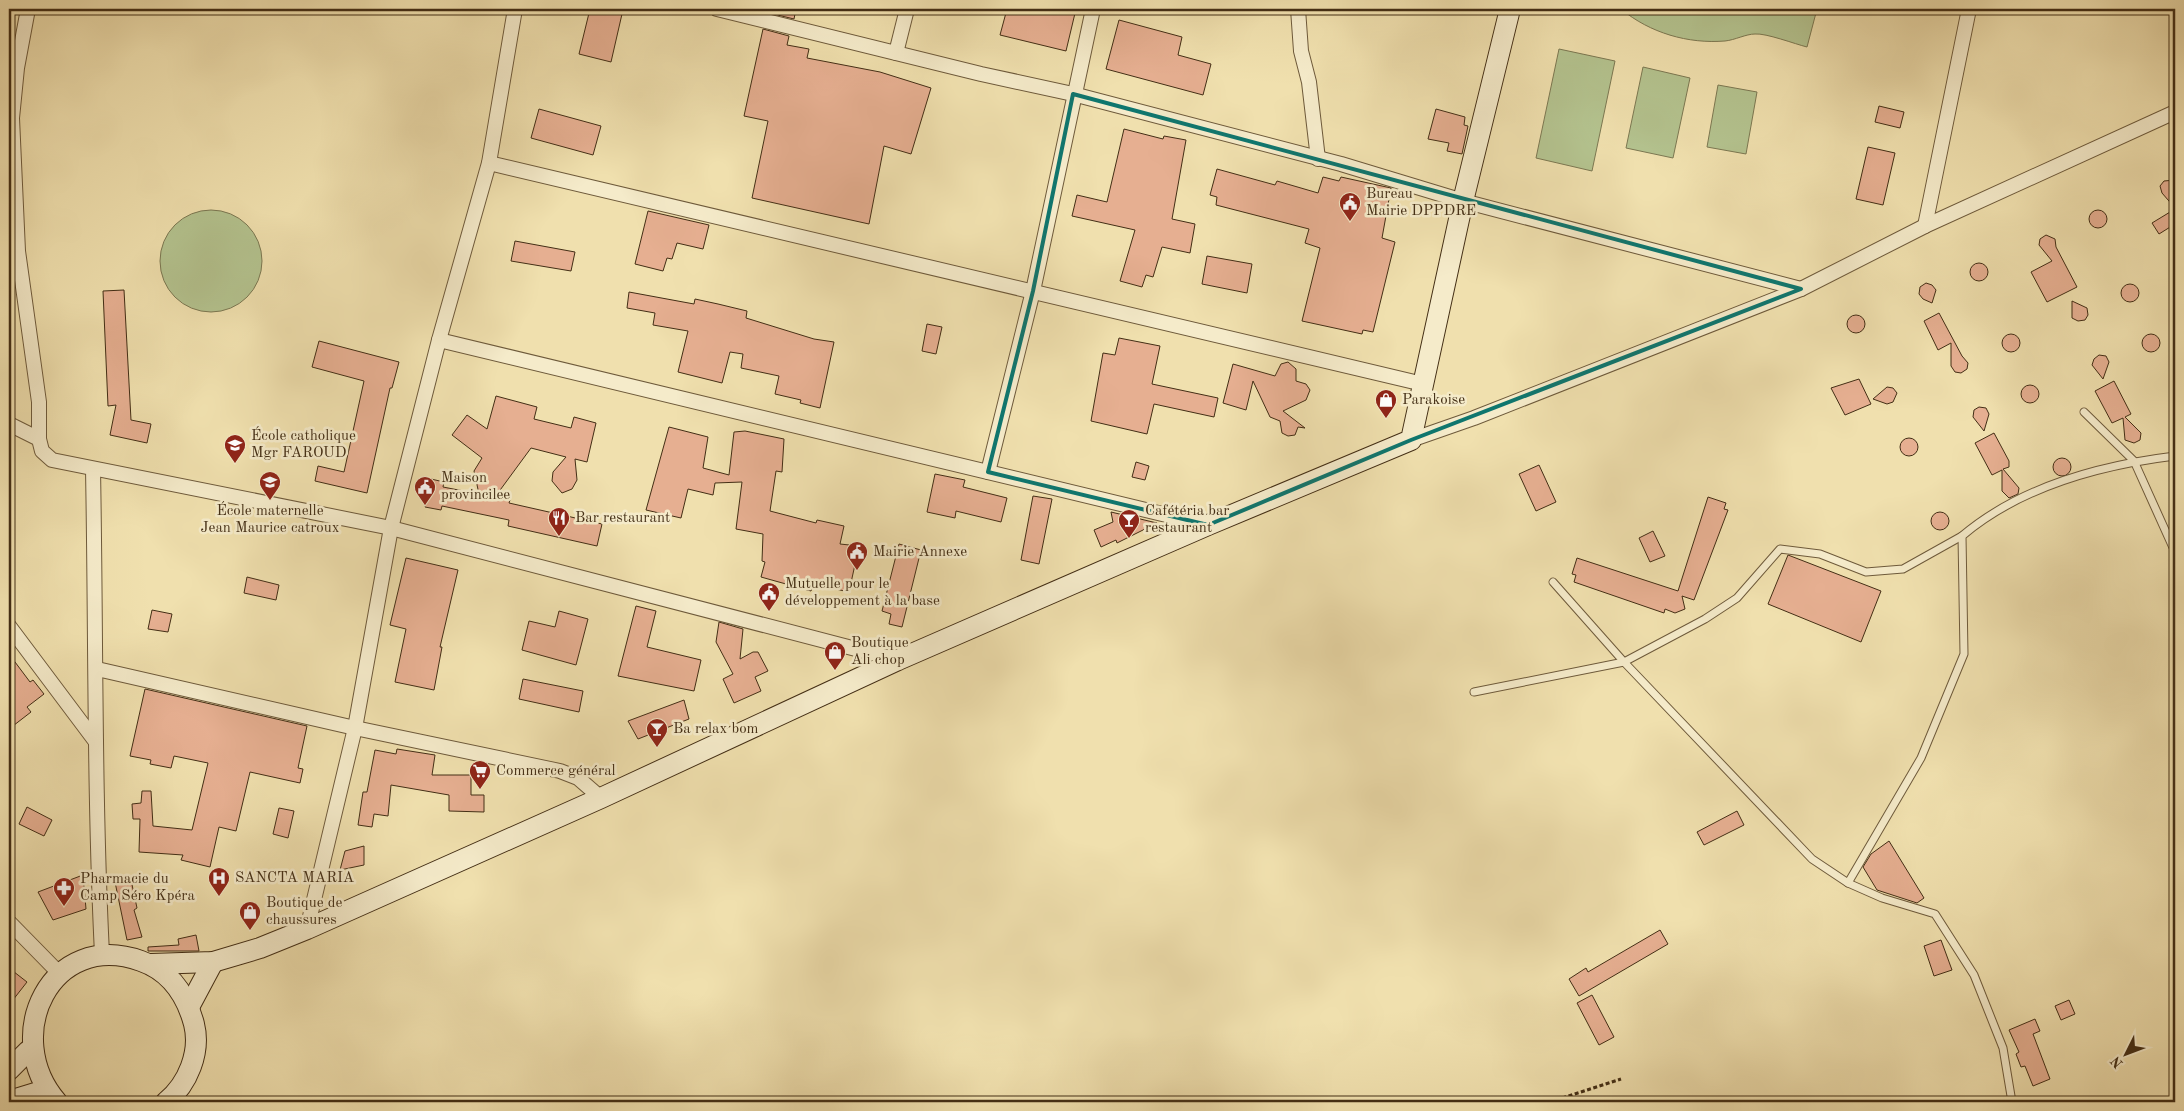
<svg xmlns="http://www.w3.org/2000/svg" width="2184" height="1111" viewBox="0 0 2184 1111" font-family="'Old Standard TT',serif">
  <style>
    .green { fill: #b4c38f; stroke: #7c7852 }
    .building { fill: #e6af91; stroke: #432e15 }
    .lines { fill: none; stroke-linecap: round; stroke-linejoin: round }
    .lane-casing { stroke: #6e5a3b; stroke-width: 9 }
    .street-casing { stroke: #6e5a3b; stroke-width: 16 }
    .secondary-casing { stroke: #432e15; stroke-width: 22 }
    .path { stroke: #432e15; stroke-width: 3; stroke-dasharray: 4 2.5; stroke-linecap: butt }
    .lane { stroke: #f5ebca; stroke-width: 7 }
    .street { stroke: #f5ebca; stroke-width: 14 }
    .secondary { stroke: #f5ebca; stroke-width: 20 }
    .marked { fill: none; stroke: #0f766e; stroke-width: 4; stroke-linejoin: round }
    .labels { text-anchor: middle; dominant-baseline: central; stroke-width: 5; stroke-linejoin: round; paint-order: stroke }
    .poi-label { font-size: 15px; fill: #432e15; stroke: #f5ebca; text-anchor: start }
  </style>
  <rect width="100%" height="100%" fill="#f0e0ae"/>
  <filter id="stains"><feTurbulence type="fractalNoise" baseFrequency=".004" numOctaves="4"/><feColorMatrix values="0 0 0 0 .2 0 0 0 0 .09 0 0 0 0 .02 0 0 0 .5 -.17"/></filter>
  <radialGradient id="worn" r=".72"><stop offset=".6" stop-color="#630" stop-opacity="0"/><stop offset="1" stop-color="#630" stop-opacity=".3"/></radialGradient>
  <g class="green">
    <path d="M1621,9H1817L1807,47C1795,44 1766,33 1755,34C1746,34 1735,40 1725,41C1688,44 1650,33 1621,9Z"/>
    <polygon points="1559,49 1615,61 1592,171 1536,158"/>
    <polygon points="1643,67 1690,78 1673,158 1626,148"/>
    <polygon points="1718,85 1757,92 1746,154 1707,147"/>
    <circle cx="211" cy="261" r="51"/>
  </g>
  <g class="building">
    <polygon points="590,9 601,9 622,14 611,62 579,54"/>
    <polygon points="753,9 796,9 794,19"/>
    <polygon points="1007,9 1076,9 1066,51 1000,35"/>
    <polygon points="1119,20 1182,37 1178,55 1211,64 1203,95 1106,69"/>
    <polygon points="763,29 789,36 787,45 809,49 807,58 880,72 931,88 911,154 884,146 869,224 752,198 768,121 744,116"/>
    <polygon points="1879,106 1904,112 1900,128 1875,122"/>
    <polygon points="539,109 601,126 593,155 531,138"/>
    <polygon points="1436,109 1465,117 1464,125 1468,126 1462,154 1447,151 1449,143 1428,139"/>
    <polygon points="1124,129 1163,139 1164,136 1186,140 1172,219 1195,224 1190,253 1162,247 1153,277 1146,275 1142,287 1120,281 1135,230 1072,216 1077,195 1107,202"/>
    <polygon points="1868,147 1895,153 1883,205 1856,199"/>
    <polygon points="1217,169 1275,185 1277,181 1318,193 1323,177 1339,181 1341,177 1391,188 1382,238 1395,242 1373,332 1363,330 1362,334 1302,321 1320,248 1305,243 1309,229 1216,205 1217,197 1210,195"/>
    <polygon points="2175,180 2175,208 2162,193 2160,186 2164,181"/>
    <polygon points="2175,209 2175,224 2159,234 2152,223"/>
    <circle cx="2098" cy="219" r="9"/>
    <polygon points="648,211 709,225 703,249 677,243 672,259 667,258 663,271 635,264"/>
    <polygon points="2046,235 2055,239 2056,247 2077,287 2047,302 2031,272 2052,261 2039,245 2040,239"/>
    <polygon points="515,241 575,252 571,271 511,261"/>
    <polygon points="1207,256 1252,264 1247,293 1202,284"/>
    <circle cx="1979" cy="272" r="9"/>
    <polygon points="1926,283 1932,285 1936,290 1932,303 1923,299 1919,294 1920,287"/>
    <circle cx="2130" cy="293" r="9"/>
    <polygon points="124,290 131,420 151,424 147,443 110,435 116,405 108,406 103,291"/>
    <polygon points="629,292 694,304 695,299 718,304 747,311 746,318 814,339 834,342 820,408 800,403 801,400 775,394 779,376 741,368 743,354 730,352 722,383 678,372 688,331 653,325 655,313 627,308"/>
    <polygon points="2072,301 2087,308 2088,315 2085,320 2078,321 2072,318"/>
    <polygon points="1939,313 1962,356 1968,363 1967,369 1961,373 1955,372 1951,366 1951,343 1938,350 1924,321"/>
    <circle cx="1856" cy="324" r="9"/>
    <polygon points="927,324 942,327 936,354 922,351"/>
    <circle cx="2151" cy="343" r="9"/>
    <circle cx="2011" cy="343" r="9"/>
    <polygon points="1119,338 1160,346 1152,384 1218,398 1214,417 1154,404 1147,434 1091,421 1103,353 1115,355"/>
    <polygon points="319,341 399,362 392,388 390,388 367,493 315,481 318,466 344,472 364,381 312,367"/>
    <polygon points="2099,355 2106,356 2109,362 2103,379 2092,365 2094,359"/>
    <polygon points="1288,362 1296,369 1296,381 1306,384 1310,390 1306,400 1283,411 1305,428 1298,427 1295,435 1288,436 1282,433 1280,421 1270,417 1253,381 1246,410 1223,403 1233,364 1275,376 1281,364"/>
    <polygon points="1859,379 1871,404 1845,415 1831,388"/>
    <polygon points="2114,381 2131,414 2125,417 2141,433 2140,440 2134,443 2125,440 2123,418 2112,423 2095,391"/>
    <circle cx="2030" cy="394" r="9"/>
    <polygon points="1887,387 1893,388 1897,393 1893,402 1887,404 1873,399"/>
    <polygon points="496,396 537,407 534,419 571,428 574,417 596,423 587,462 575,459 577,480 572,489 562,493 552,481 553,472 566,457 531,448 495,497 510,500 509,503 602,524 597,546 508,526 509,520 442,506 441,510 425,507 431,479 444,482 443,487 479,494 474,471 482,458 452,435 467,415 487,429"/>
    <polygon points="1979,407 1986,408 1989,414 1984,431 1973,417 1974,410"/>
    <polygon points="669,427 708,437 703,468 729,475 734,432 745,431 784,439 782,472 776,471 770,511 816,523 817,520 844,526 840,544 859,546 849,592 813,584 811,591 761,577 765,562 762,561 763,534 736,529 742,482 715,483 713,495 688,489 681,518 646,510"/>
    <polygon points="1994,433 2009,461 2009,467 2003,469 2019,488 2018,494 2009,498 2002,491 2002,470 1992,475 1975,443"/>
    <circle cx="1909" cy="447" r="9"/>
    <circle cx="2062" cy="467" r="9"/>
    <polygon points="1136,462 1149,466 1145,480 1132,477"/>
    <polygon points="1539,465 1556,502 1536,511 1519,474"/>
    <polygon points="935,474 965,480 963,487 1007,498 1001,522 956,511 955,518 927,512"/>
    <polygon points="1033,496 1052,499 1039,564 1021,560"/>
    <polygon points="1708,497 1726,503 1724,509 1728,510 1694,600 1682,596 1685,609 1675,613 1665,609 1664,613 1574,582 1576,575 1572,574 1577,558 1678,591"/>
    <polygon points="1111,512 1157,523 1117,543 1116,540 1101,547 1094,530 1113,522"/>
    <circle cx="1940" cy="521" r="9"/>
    <polygon points="1653,531 1665,556 1650,562 1639,538"/>
    <polygon points="899,544 921,550 902,627 889,624 891,614 882,611"/>
    <polygon points="1788,555 1881,591 1861,642 1768,604"/>
    <polygon points="406,558 458,570 440,647 442,647 434,690 395,682 406,629 390,625"/>
    <polygon points="247,577 279,585 276,600 244,593"/>
    <polygon points="636,606 656,611 647,647 701,660 694,691 618,676"/>
    <polygon points="152,610 172,614 168,632 148,629"/>
    <polygon points="559,611 588,619 576,665 522,650 529,621 555,627"/>
    <polygon points="719,622 743,629 740,659 753,652 758,652 768,671 755,677 761,691 734,703 723,679 733,674 716,642"/>
    <polygon points="9,654 30,682 33,680 44,694 27,707 31,712 9,729"/>
    <polygon points="523,679 583,691 579,712 519,699"/>
    <polygon points="145,689 307,726 298,768 303,769 300,783 250,772 236,831 219,827 210,867 181,860 183,855 139,852 140,819 133,819 132,804 141,803 142,791 151,791 153,826 192,830 208,763 174,756 171,768 150,764 151,760 130,756"/>
    <polygon points="684,700 689,719 638,739 628,721"/>
    <polygon points="397,749 435,755 432,775 471,775 471,795 484,795 484,812 449,811 449,795 391,785 388,816 374,814 372,827 358,825 363,792 367,792 375,750 396,754"/>
    <polygon points="27,807 52,820 44,836 19,824"/>
    <polygon points="279,808 294,811 288,838 273,834"/>
    <polygon points="1737,811 1744,825 1704,845 1697,832"/>
    <polygon points="1889,841 1924,898 1917,903 1877,890 1863,867 1871,854"/>
    <polygon points="364,846 364,865 340,870 345,851"/>
    <polygon points="83,875 86,909 53,920 38,892"/>
    <polygon points="124,880 131,880 137,908 134,910 142,937 127,940 115,882"/>
    <polygon points="1660,930 1668,944 1579,996 1569,979 1586,968 1588,972"/>
    <polygon points="196,935 199,951 148,951 148,947 179,945 178,939"/>
    <polygon points="1941,940 1952,970 1934,976 1924,946"/>
    <polygon points="9,968 27,982 9,1005"/>
    <polygon points="1592,995 1614,1037 1599,1045 1577,1003"/>
    <polygon points="2069,1000 2075,1014 2061,1020 2055,1006"/>
    <polygon points="2035,1019 2040,1031 2033,1034 2050,1079 2033,1086 2025,1066 2021,1067 2016,1054 2019,1052 2009,1030"/>
  </g>
  <g class="lines">
    <g class="lane-casing">
      <g id="lane">
        <polyline points="2084,412 2134,461 2175,552"/>
        <polyline points="1553,582 1624,662 1812,859 1848,883 1882,898 1935,914 1974,975 2003,1048 2012,1102"/>
        <polyline points="1474,692 1624,662 1705,619 1737,598 1780,549 1820,554 1866,572 1903,569 1962,536"/>
        <path d="M1848,883L1921,758L1964,654L1962,536C2021,486 2101,465 2175,456"/>
      </g>
    </g>
    <g class="street-casing">
      <g id="street">
        <polyline points="28,9 17,68 12,118 18,251 39,402 39,439"/>
        <polyline points="717,9 981,74 1073,94 1341,164 1463,201 1801,289"/>
        <polyline points="1298,9 1301,51 1309,82 1318,159"/>
        <polyline points="896,53 907,9"/>
        <polyline points="489,163 1423,384"/>
        <polyline points="1925,226 1969,9"/>
        <polyline points="439,340 1208,525"/>
        <polyline points="9,424 39,439 42,451 52,460 391,528 898,660"/>
        <polyline points="1411,440 1474,418 1801,289 1925,226 2175,112"/>
        <path d="M93,469C96,631 94,793 102,954"/>
        <polyline points="988,472 1033,291 1093,9"/>
        <polyline points="9,626 96,742"/>
        <polyline points="97,669 355,728 560,771 578,778 601,798"/>
        <polyline points="9,922 58,972"/>
        <polyline points="307,929 355,728 391,528 439,340 489,163 515,9"/>
      </g>
    </g>
    <g class="secondary-casing">
      <g id="secondary">
        <polyline points="151,964 213,962 260,948 307,929 601,798 898,660 1208,525 1411,440 1463,201 1510,9"/>
        <polyline points="189,1007 213,962"/>
        <polyline points="9,1070 28,1051"/>
        <polyline points="9,1101 45,1090"/>
        <path d="M57,1102C0,1036 51,929 141,961C170,971 186,994 194,1024C201,1052 188,1084 166,1102"/>
      </g>
    </g>
    <polyline class="path" points="1550,1102 1621,1079"/>
    <use href="#lane" class="lane"/>
    <use href="#street" class="street"/>
    <use href="#secondary" class="secondary"/>
  </g>
  <path class="marked" d="M1073,94L1801,289L1411,440L1208,525L988,472L1033,291Z"/>
  <defs>
    <g id="civic-pin" transform="scale(1.125)"><path d="M0 17L-7.5 6A9.5 9.5 0 1 1 7.5 6Z" fill="#8f2418" stroke="#f5ebca"/><path d="M-.6-6.5H3V-4.5H.6V-3L4-1V1h2V6H-6V1h2V-1L-.6-3ZM-1.2 2.5V6h2.4V2.5Z" fill="#fff"/></g>
    <g id="shop-pin" transform="scale(1.125)"><path d="M0 17L-7.5 6A9.5 9.5 0 1 1 7.5 6Z" fill="#8f2418" stroke="#f5ebca"/><path d="M-5-2.5h2.3a2.7 3.5 0 0 1 5.4 0H5L5.5 6h-11ZM-1.5-2.5h3a1.5 2.3 0 0 0-3 0Z" fill="#fff"/></g>
    <g id="school-pin" transform="scale(1.125)"><path d="M0 17L-7.5 6A9.5 9.5 0 1 1 7.5 6Z" fill="#8f2418" stroke="#f5ebca"/><path d="M0-5L7-2L0 1L-7-2ZM-4 1L0 2.5L4 1V4Q0 6-4 4Z" fill="#fff"/></g>
    <g id="restaurant-pin" transform="scale(1.125)"><path d="M0 17L-7.5 6A9.5 9.5 0 1 1 7.5 6Z" fill="#8f2418" stroke="#f5ebca"/><path d="M-5-6h1v4h1v-4h1v4h1v-4h1v5L-1.5 .5V6h-2V.5L-5-1ZM5-6V6H3V1.5H1.5Q1.5-4 5-6Z" fill="#fff"/></g>
    <g id="bar-pin" transform="scale(1.125)"><path d="M0 17L-7.5 6A9.5 9.5 0 1 1 7.5 6Z" fill="#8f2418" stroke="#f5ebca"/><path d="M-6-5H6L.8 .8V4.5H3.5V6h-7V4.5H-.8V.8Z" fill="#fff"/></g>
    <g id="supermarket-pin" transform="scale(1.125)"><path d="M0 17L-7.5 6A9.5 9.5 0 1 1 7.5 6Z" fill="#8f2418" stroke="#f5ebca"/><path d="M-6-5.5h2.5l.6 2H6L4.5 2H-2.5L-4.4-4H-6ZM-1.5 3.2a1.3 1.3 0 1 0 .1 0ZM3 3.2a1.3 1.3 0 1 0 .1 0Z" fill="#fff"/></g>
    <g id="hospital-pin" transform="scale(1.125)"><path d="M0 17L-7.5 6A9.5 9.5 0 1 1 7.5 6Z" fill="#8f2418" stroke="#f5ebca"/><path d="M-5-5h3v3.5h4V-5h3V5h-3V1.5h-4V5h-3Z" fill="#fff"/></g>
    <g id="pharmacy-pin" transform="scale(1.125)"><path d="M0 17L-7.5 6A9.5 9.5 0 1 1 7.5 6Z" fill="#8f2418" stroke="#f5ebca"/><path d="M-2-6h4v4h4v4h-4v4h-4v-4h-4v-4h4Z" fill="#fff"/></g>
  </defs>
  <g fill-rule="evenodd">
    <use href="#civic-pin" x="1350" y="203"/>
    <use href="#shop-pin" x="1386" y="400"/>
    <use href="#school-pin" x="235" y="445"/>
    <use href="#school-pin" x="270" y="482"/>
    <use href="#civic-pin" x="425" y="487"/>
    <use href="#restaurant-pin" x="559" y="518"/>
    <use href="#bar-pin" x="1129" y="520"/>
    <use href="#civic-pin" x="857" y="552"/>
    <use href="#civic-pin" x="769" y="593"/>
    <use href="#shop-pin" x="835" y="652"/>
    <use href="#bar-pin" x="657" y="729"/>
    <use href="#supermarket-pin" x="480" y="771"/>
    <use href="#hospital-pin" x="219" y="878"/>
    <use href="#pharmacy-pin" x="64" y="888"/>
    <use href="#shop-pin" x="250" y="912"/>
  </g>
  <g class="labels">
    <g class="poi-label">
      <text x="1366" y="194">Bureau<tspan x="1366" dy="17">Mairie DPPDRE</tspan></text>
      <text x="1402" y="400">Parakoise</text>
      <text x="251" y="436">École catholique<tspan x="251" dy="17">Mgr FAROUD</tspan></text>
      <text x="441" y="478">Maison<tspan x="441" dy="17">provincilee</tspan></text>
      <text x="270" y="511" text-anchor="middle">École maternelle<tspan x="270" dy="17">Jean Maurice catroux</tspan></text>
      <text x="1145" y="511">Cafétéria bar<tspan x="1145" dy="17">restaurant</tspan></text>
      <text x="575" y="518">Bar restaurant</text>
      <text x="873" y="552">Mairie Annexe</text>
      <text x="785" y="584">Mutuelle pour le<tspan x="785" dy="17">développement à la base</tspan></text>
      <text x="851" y="643">Boutique<tspan x="851" dy="17">Ali chop</tspan></text>
      <text x="673" y="729">Ba relax bom</text>
      <text x="496" y="771">Commerce général</text>
      <text x="235" y="878">SANCTA MARIA</text>
      <text x="80" y="879">Pharmacie du<tspan x="80" dy="17">Camp Séro Kpéra</tspan></text>
      <text x="266" y="903">Boutique de<tspan x="266" dy="17">chaussures</tspan></text>
    </g>
  </g>
  <rect width="2184" height="1111" fill="none" stroke="#f0e0ae" stroke-width="30"/>
  <rect x="10" y="10" width="2164" height="1091" fill="none" stroke="#432e15" stroke-width="2.5"/>
  <rect x="15" y="15" width="2154" height="1081" fill="none" stroke="#432e15"/>
  <g transform="translate(2126 1054) rotate(228)" stroke="#f5ebca" stroke-width="4" paint-order="stroke">
  <path d="M0-4L9 19L0 12L-9 19Z" fill="#432e15"/>
  <text y="-8" font-size="14" font-weight="bold" text-anchor="middle" fill="#432e15">N</text>
  </g>
  <rect width="100%" height="100%" filter="url(#stains)"/>
  <rect width="100%" height="100%" fill="url(#worn)"/>
</svg>
